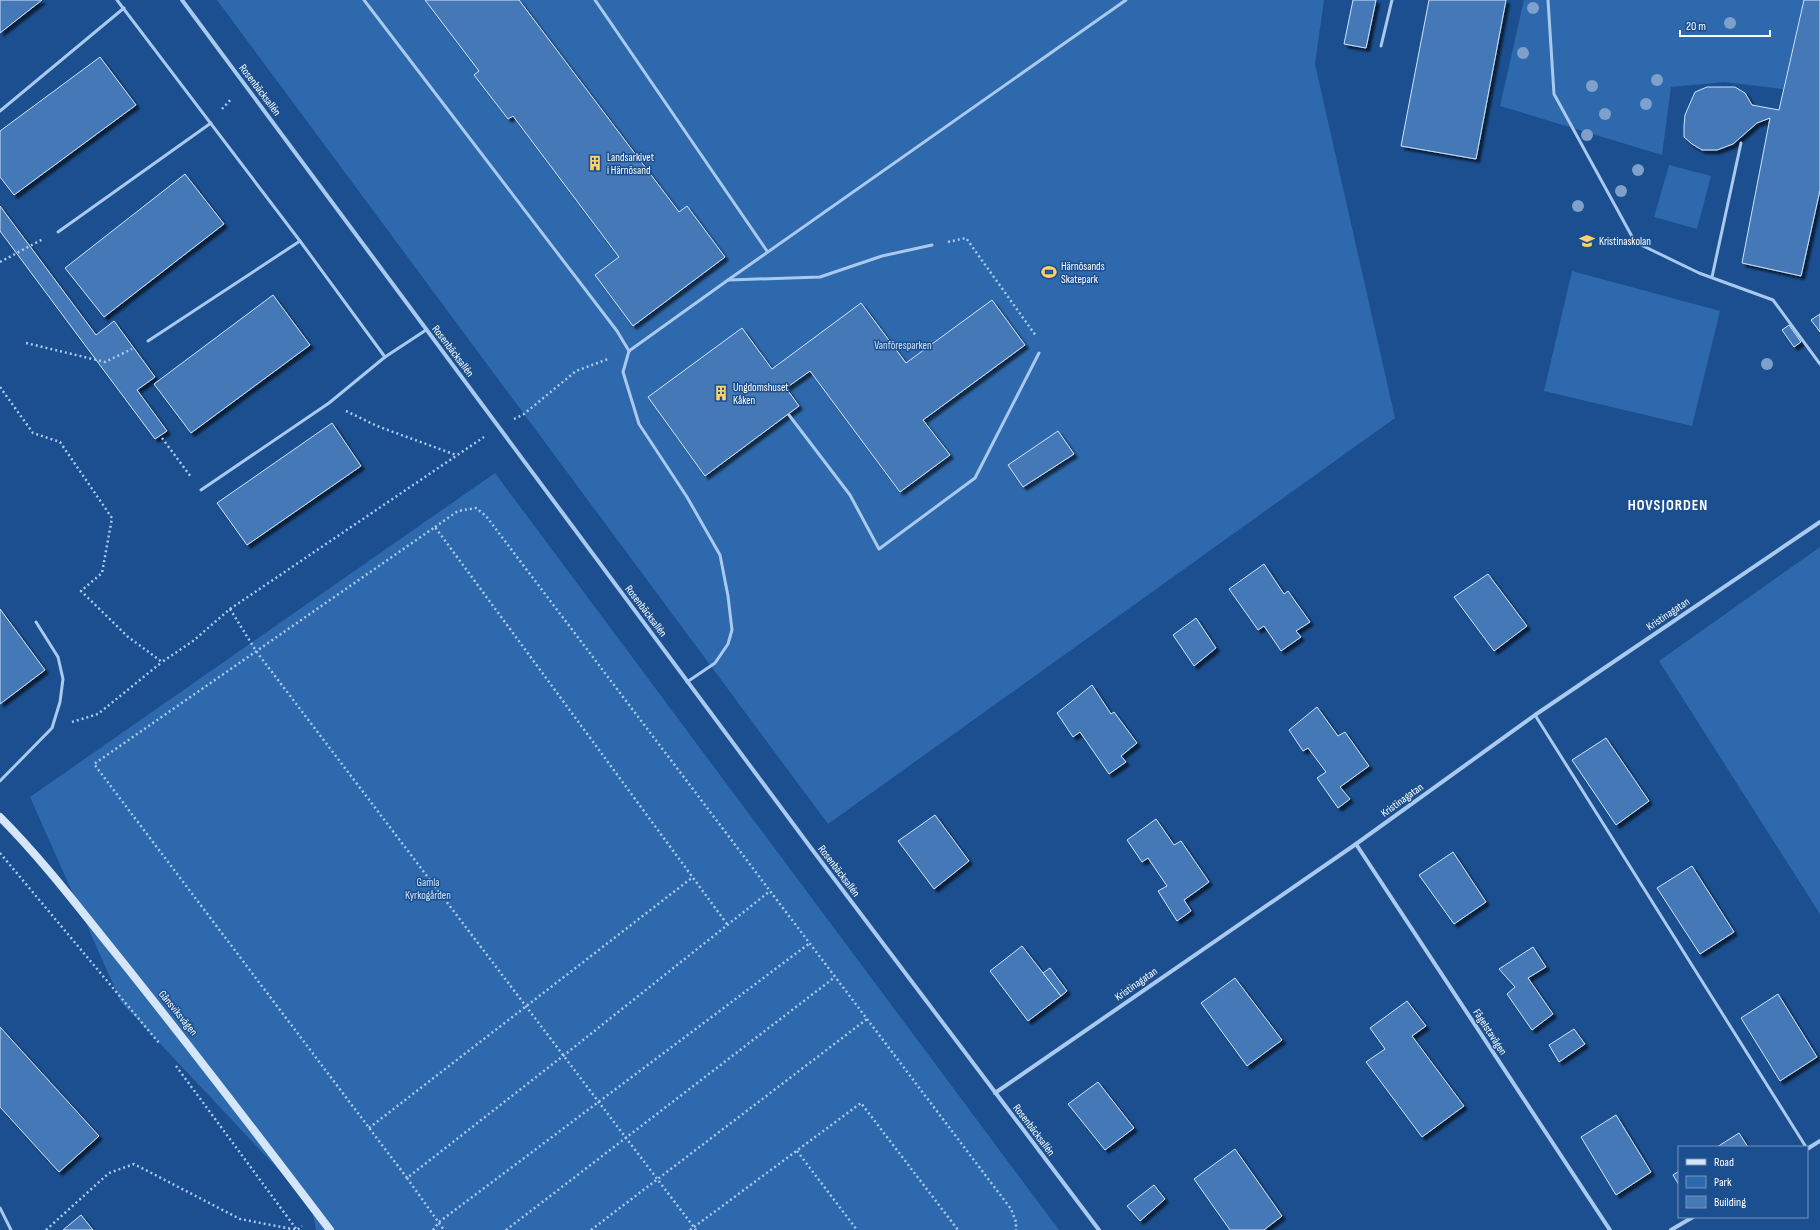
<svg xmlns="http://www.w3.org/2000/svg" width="1820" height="1230" viewBox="0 0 1820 1230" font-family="'Sofia Sans Condensed',sans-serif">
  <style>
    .green { fill: #2e69ad }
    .building { fill: #4478b7; stroke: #cfe3fa; filter: url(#shadow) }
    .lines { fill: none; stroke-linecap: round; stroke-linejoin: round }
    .path { stroke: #a9c9ee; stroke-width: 2.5; stroke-dasharray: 2 3; stroke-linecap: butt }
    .service { stroke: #a9c9ee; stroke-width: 3 }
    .minor { stroke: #a9c9ee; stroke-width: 4 }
    .secondary { stroke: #d6e6fa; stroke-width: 8 }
    .tree { fill: #7ea0ca }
    .labels { text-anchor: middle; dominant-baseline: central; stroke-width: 3; stroke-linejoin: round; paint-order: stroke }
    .street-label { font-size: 11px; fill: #fff; stroke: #1b4f8f }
    .poi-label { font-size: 11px; fill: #fff; stroke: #1b4f8f; text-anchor: start }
    .park-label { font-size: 11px; fill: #cfe3fa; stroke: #1b4f8f }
    .district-label { font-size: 15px; font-weight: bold; letter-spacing: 1px; fill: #fff; stroke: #1b4f8f }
  </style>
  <defs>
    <filter id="shadow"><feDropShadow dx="3.5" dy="3.5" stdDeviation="1" flood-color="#0009"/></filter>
  </defs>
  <rect width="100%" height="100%" fill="#1b4f8f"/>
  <g class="green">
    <polygon points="217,0 1324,0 1315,64 1395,418 828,824"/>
    <polygon points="1524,0 1804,0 1783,89 1724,82 1671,87 1662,155 1500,106"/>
    <polygon points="1669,165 1711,176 1697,229 1654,217"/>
    <polygon points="1572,271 1720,311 1692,426 1544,391"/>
    <polygon points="495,473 1059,1230 316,1230 311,1204 121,1002 30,797"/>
    <polygon points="1820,547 1820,914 1659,661"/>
  </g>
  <g class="building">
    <polygon points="0,0 42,0 0,33"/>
    <polygon points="425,0 519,0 679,212 687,206 725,257 633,326 595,275 619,257 513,116 508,119 474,75 479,71"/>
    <polygon points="1353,0 1376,0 1366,48 1344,44"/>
    <polygon points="1429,0 1506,0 1476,159 1401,146"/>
    <polygon points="1804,0 1820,0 1820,190 1801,276 1742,263 1770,118 1757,123 1733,144 1717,150 1702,150 1692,144 1684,137 1684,126 1685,115 1695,92 1707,87 1735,87 1745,93 1752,105 1779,110"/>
    <polygon points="100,57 136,105 14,195 0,177 0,131"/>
    <polygon points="185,174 224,224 104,317 65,268"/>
    <polygon points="0,206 96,335 114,321 155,377 137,390 167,431 155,439 0,231"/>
    <polygon points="273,295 310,345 191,433 154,384"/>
    <polygon points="992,300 1025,345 923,420 950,455 900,492 810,371 786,388 799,406 705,476 648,397 742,328 772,369 861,303 906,363"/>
    <polygon points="1820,314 1820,332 1811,320"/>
    <polygon points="1789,325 1801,342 1794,347 1782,330"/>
    <polygon points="332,423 361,466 247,545 217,503"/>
    <polygon points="1058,431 1074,454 1023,487 1008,465"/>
    <polygon points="1264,564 1284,594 1288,591 1310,622 1296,631 1301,637 1281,651 1264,626 1258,630 1229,589"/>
    <polygon points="1488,574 1527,626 1494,651 1454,597"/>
    <polygon points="0,609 45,670 0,704"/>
    <polygon points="1196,618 1216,648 1194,666 1173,635"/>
    <polygon points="1092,685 1111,714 1114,712 1137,743 1121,756 1126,762 1109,774 1080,732 1073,737 1057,713"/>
    <polygon points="1317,707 1338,736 1345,732 1369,766 1340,787 1350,799 1338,808 1317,778 1326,772 1308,748 1303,751 1289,730"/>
    <polygon points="1606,738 1649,801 1616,825 1572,760"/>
    <polygon points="935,815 969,861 934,889 898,841"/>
    <polygon points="1156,819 1174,845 1181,841 1209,882 1184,900 1191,911 1177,921 1158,891 1167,886 1148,858 1142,862 1127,840"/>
    <polygon points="1453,852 1486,902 1454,924 1419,875"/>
    <polygon points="1692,866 1734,932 1700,954 1657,888"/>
    <polygon points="1022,946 1061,996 1028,1021 990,971"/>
    <polygon points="1533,947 1546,967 1528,978 1553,1014 1532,1030 1507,994 1515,987 1499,969"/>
    <polygon points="1050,968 1067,991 1061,996 1043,973"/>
    <polygon points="1235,978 1282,1040 1247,1066 1201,1003"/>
    <polygon points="1778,994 1817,1057 1780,1081 1741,1018"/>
    <polygon points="1407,1001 1426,1026 1412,1036 1464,1106 1422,1137 1366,1062 1385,1049 1370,1028"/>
    <polygon points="0,1027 99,1136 59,1172 0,1107"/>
    <polygon points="1574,1029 1585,1044 1559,1062 1549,1045"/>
    <polygon points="1098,1082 1134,1128 1105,1150 1068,1104"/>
    <polygon points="1616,1115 1651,1172 1616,1195 1581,1137"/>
    <polygon points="1739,1133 1748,1147 1717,1147"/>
    <polygon points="1235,1149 1282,1216 1264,1230 1230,1230 1194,1179"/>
    <polygon points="1679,1171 1679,1185 1673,1175"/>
    <polygon points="1154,1185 1165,1199 1140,1221 1127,1206"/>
    <polygon points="81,1215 93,1230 63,1230"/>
  </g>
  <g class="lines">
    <g class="path">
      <polyline points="222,109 232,98"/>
      <polyline points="948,242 966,238 1036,336"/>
      <polyline points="0,262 43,239"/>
      <polyline points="26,343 105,362 132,349"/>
      <polyline points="0,387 33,433 60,442 112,518 102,573 81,591 127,636 162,662 193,641 230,609 256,651 696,1230"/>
      <polyline points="346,411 377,426 456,455"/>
      <polyline points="514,419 524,414 576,371 608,359"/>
      <polyline points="162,438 191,477"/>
      <polyline points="435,527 458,511 476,508 486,516 1011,1209 1016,1222 1016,1230"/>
      <polyline points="230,609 484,437"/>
      <polyline points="72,722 98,714 162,662"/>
      <polyline points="0,853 159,1043"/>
      <polyline points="727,924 435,527 94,764 407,1178 563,1056 770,891"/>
      <polyline points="176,1066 297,1230"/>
      <polyline points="369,1128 693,877"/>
      <polyline points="797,1151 857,1230"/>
      <polyline points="407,1178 444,1230"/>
      <polyline points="46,1230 109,1173 134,1164 240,1219 297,1230 302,1226"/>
      <polyline points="433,1230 439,1222 810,943"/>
      <polyline points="506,1230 835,977"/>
      <polyline points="591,1230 867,1019"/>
      <polyline points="690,1230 861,1103 958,1230"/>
    </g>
    <g class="service">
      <polyline points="117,0 300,241 385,357"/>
      <polyline points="364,0 617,331 629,351 623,372 639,424 687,497 720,555 728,596 732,630 728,644 715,663 687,682"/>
      <polyline points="595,0 767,251"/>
      <polyline points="1548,0 1554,94 1635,242 1699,273 1773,300 1820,364"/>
      <polyline points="1381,46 1392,0"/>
      <polyline points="0,111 124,8"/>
      <polyline points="58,232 211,123"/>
      <polyline points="1712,277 1741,143"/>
      <polyline points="728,280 1126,0"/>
      <polyline points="148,341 300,241"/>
      <polyline points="629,351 728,280 820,277 882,256 932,245"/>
      <polyline points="789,415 850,495 879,549 975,478 1039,353"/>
      <polyline points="201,490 329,403 385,357 426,330"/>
      <polyline points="1535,715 1806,1147"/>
      <polyline points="0,781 52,728 60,702 63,679 58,657 36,622"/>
      <polyline points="0,1208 11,1230"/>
    </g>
    <g class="minor">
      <polyline points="182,0 811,848 1099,1230"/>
      <polyline points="1356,844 1610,1230"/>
      <polyline points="995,1093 1356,844 1535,715 1820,522"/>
      <polyline points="1807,1149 1820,1141"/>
      <polyline points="1671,1230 1693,1217"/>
    </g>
    <path class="secondary" d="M0,817C44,861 82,912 121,960C192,1049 261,1139 330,1230"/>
  </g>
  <g class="tree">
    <circle cx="1533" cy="8" r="6"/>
    <circle cx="1730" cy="23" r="6"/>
    <circle cx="1523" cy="53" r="6"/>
    <circle cx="1657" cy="80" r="6"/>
    <circle cx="1592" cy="86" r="6"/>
    <circle cx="1646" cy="104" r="6"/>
    <circle cx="1605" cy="114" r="6"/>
    <circle cx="1587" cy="135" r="6"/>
    <circle cx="1638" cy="170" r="6"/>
    <circle cx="1621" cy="191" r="6"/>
    <circle cx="1578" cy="206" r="6"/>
    <circle cx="1767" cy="364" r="6"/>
  </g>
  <defs>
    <g id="building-bare" transform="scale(1.2)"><path d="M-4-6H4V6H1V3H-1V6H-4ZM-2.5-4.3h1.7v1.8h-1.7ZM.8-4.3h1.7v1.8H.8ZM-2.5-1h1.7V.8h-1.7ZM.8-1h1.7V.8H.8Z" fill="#ffd166" stroke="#1b4f8f" stroke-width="2.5" paint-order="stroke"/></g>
    <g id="school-bare" transform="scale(1.2)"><path d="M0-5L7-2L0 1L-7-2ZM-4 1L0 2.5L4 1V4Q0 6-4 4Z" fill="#ffd166" stroke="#1b4f8f" stroke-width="2.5" paint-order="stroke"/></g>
    <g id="stadium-bare" transform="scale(1.2)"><path d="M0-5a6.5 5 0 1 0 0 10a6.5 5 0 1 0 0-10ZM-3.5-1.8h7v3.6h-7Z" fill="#ffd166" stroke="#1b4f8f" stroke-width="2.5" paint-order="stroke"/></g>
  </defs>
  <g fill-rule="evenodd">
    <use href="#building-bare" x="595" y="163"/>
    <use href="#school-bare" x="1587" y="241"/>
    <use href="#stadium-bare" x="1049" y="272"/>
    <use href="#building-bare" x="721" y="393"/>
  </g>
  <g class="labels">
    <g class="street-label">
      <text transform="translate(260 90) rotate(53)">Rosenbäcksallén</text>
      <text transform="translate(453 351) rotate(53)">Rosenbäcksallén</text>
      <text transform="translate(646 611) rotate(53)">Rosenbäcksallén</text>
      <text transform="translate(1668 614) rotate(-34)">Kristinagatan</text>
      <text transform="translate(1402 800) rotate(-36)">Kristinagatan</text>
      <text transform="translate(839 871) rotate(53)">Rosenbäcksallén</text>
      <text transform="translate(1136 984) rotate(-35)">Kristinagatan</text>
      <text transform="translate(178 1013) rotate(51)">Gånsviksvägen</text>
      <text transform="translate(1490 1032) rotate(57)">Fågelstavägen</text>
      <text transform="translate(1034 1130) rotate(53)">Rosenbäcksallén</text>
    </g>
    <g class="poi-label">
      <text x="607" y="157">Landsarkivet<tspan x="607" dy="13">i Härnösand</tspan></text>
      <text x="1599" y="241">Kristinaskolan</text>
      <text x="1061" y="266">Härnösands<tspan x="1061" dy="13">Skatepark</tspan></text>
      <text x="733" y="387">Ungdomshuset<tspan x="733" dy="13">Kåken</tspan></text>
    </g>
    <g class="park-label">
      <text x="903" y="345">Vanföresparken</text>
      <text x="428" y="882">Gamla<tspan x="428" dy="13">Kyrkogården</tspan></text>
    </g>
    <g class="district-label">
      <text x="1668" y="505">HOVSJORDEN</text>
    </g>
  </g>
  <rect x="1678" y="1146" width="130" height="72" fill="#1b4f8f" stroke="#7695bc"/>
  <rect x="1686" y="1159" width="20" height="6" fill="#d6e6fa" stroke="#7695bc"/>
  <text x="1714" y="1166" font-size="12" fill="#ffffff">Road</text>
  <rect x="1686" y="1176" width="20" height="12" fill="#2e69ad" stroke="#7695bc"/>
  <text x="1714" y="1186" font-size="12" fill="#ffffff">Park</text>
  <rect x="1686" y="1196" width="20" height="12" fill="#4478b7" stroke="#7695bc"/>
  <text x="1714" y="1206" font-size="12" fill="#ffffff">Building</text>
  <path d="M1680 30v6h90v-6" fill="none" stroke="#ffffff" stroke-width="2"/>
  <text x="1686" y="30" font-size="12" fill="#ffffff" stroke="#1b4f8f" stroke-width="3" paint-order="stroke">20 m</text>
</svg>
